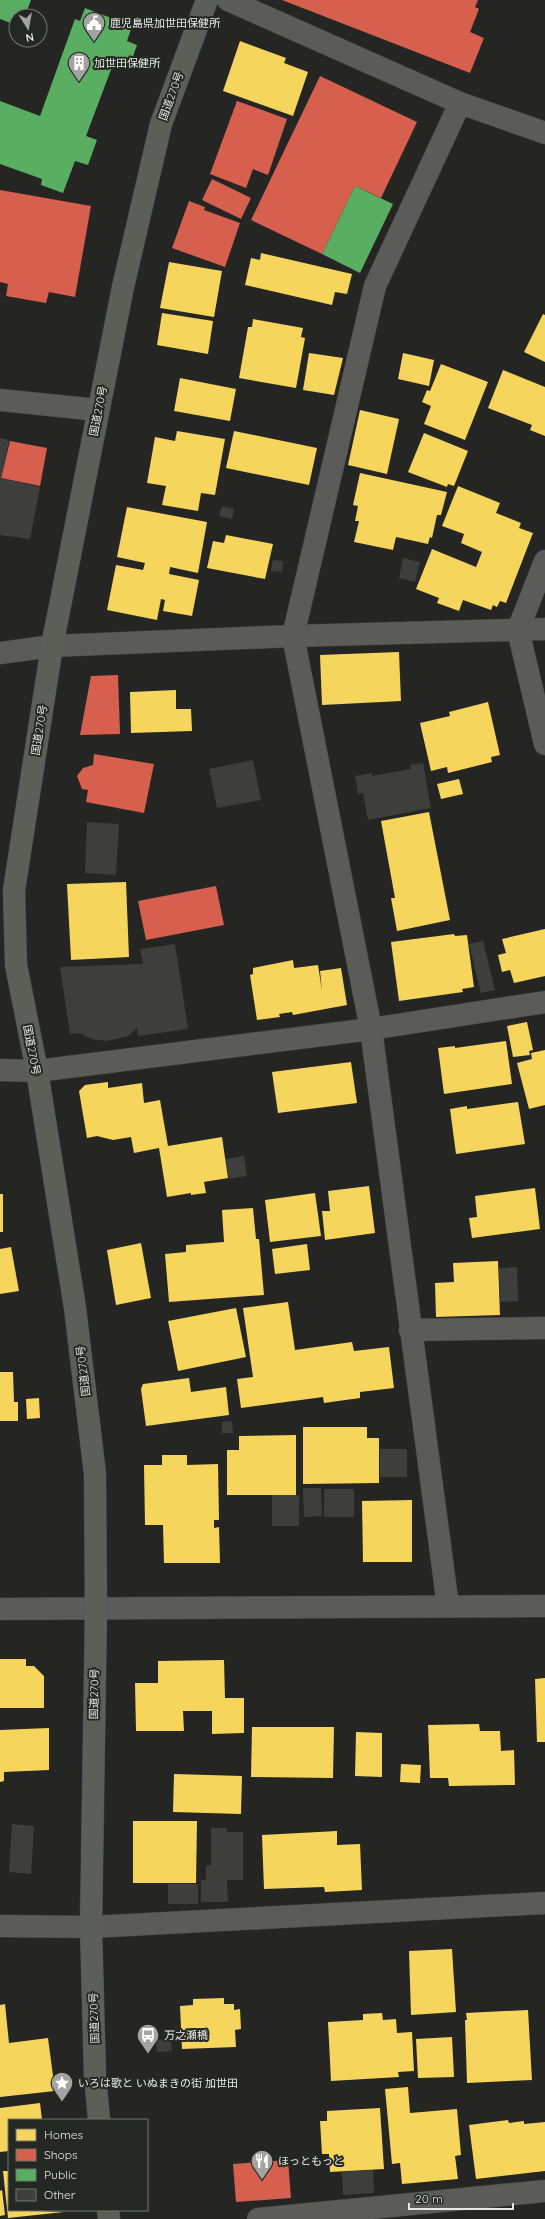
<svg xmlns="http://www.w3.org/2000/svg" width="545" height="2219" viewBox="0 0 545 2219" font-family="Quicksand,'Noto Sans JP',sans-serif">
  <style>
    .homes { fill: #f6d55c }
    .shops { fill: #d6604d }
    .public { fill: #5aae61 }
    .building { fill: #3e3f3d }
    .lines { fill: none; stroke-linecap: round; stroke-linejoin: round }
    .minor-casing { stroke: #414241; stroke-width: 23 }
    .tertiary-casing { stroke: #414241; stroke-width: 23 }
    .trunk-casing { stroke: #414241; stroke-width: 23 }
    .minor { stroke: #5b5c5a; stroke-width: 22 }
    .tertiary { stroke: #5b5c5a; stroke-width: 22 }
    .trunk { stroke: #5c5f58; stroke-width: 22 }
    .labels { text-anchor: middle; dominant-baseline: central; stroke-width: 4; stroke-linejoin: round; paint-order: stroke }
    .poi-label { font-size: 11px; fill: #e7e8e5; stroke: #252723; text-anchor: start }
    .street-label { font-size: 11px; fill: #e7e8e5; stroke: #252723 }
  </style>
  <rect width="100%" height="100%" fill="#252624"/>
  <g class="homes">
    <polygon points="240,41 286,58 284,63 308,72 293,116 223,91"/>
    <polygon points="261,253 352,274 347,294 335,292 332,305 245,285 251,258 260,260"/>
    <polygon points="169,262 222,271 214,317 160,308"/>
    <polygon points="162,313 213,321 208,354 157,345"/>
    <polygon points="543,314 545,315 545,362 524,352"/>
    <polygon points="253,319 303,328 301,337 305,338 296,388 239,378 248,327 252,327"/>
    <polygon points="309,353 343,358 334,395 303,390"/>
    <polygon points="403,353 434,360 429,386 398,379"/>
    <polygon points="441,364 488,382 465,440 424,424 431,406 422,402 427,390 430,391"/>
    <polygon points="503,370 545,387 545,436 530,430 532,425 488,408"/>
    <polygon points="180,378 236,389 230,421 174,411"/>
    <polygon points="360,410 399,419 387,474 348,465"/>
    <polygon points="177,431 225,439 215,495 201,493 198,511 162,505 166,486 147,483 155,437 175,441"/>
    <polygon points="234,431 317,448 309,485 226,468"/>
    <polygon points="424,433 468,451 454,486 448,484 447,487 408,472"/>
    <polygon points="360,473 447,492 441,515 437,515 432,538 430,537 428,544 396,537 393,550 354,542 359,521 355,521 358,506 353,505"/>
    <polygon points="458,486 500,503 496,513 521,523 519,528 533,533 506,603 500,601 497,607 493,605 491,610 463,600 459,611 437,603 439,598 416,589 432,549 476,567 482,552 461,543 464,534 442,526"/>
    <polygon points="127,507 207,522 198,573 170,567 169,574 199,580 192,616 163,611 165,600 161,599 157,620 107,610 116,565 143,570 145,563 117,557"/>
    <polygon points="226,535 273,544 265,579 207,568 213,541 224,543"/>
    <polygon points="399,652 401,701 322,705 320,655"/>
    <polygon points="176,690 176,709 191,709 192,731 131,733 130,692"/>
    <polygon points="488,702 500,755 491,757 492,762 448,773 447,767 431,771 420,723 450,716 449,712"/>
    <polygon points="459,779 463,794 441,799 437,784"/>
    <polygon points="429,812 450,920 397,931 391,898 395,898 381,821"/>
    <polygon points="126,882 129,957 71,960 67,884"/>
    <polygon points="545,929 545,976 514,983 510,970 502,972 498,955 506,953 502,939"/>
    <polygon points="454,934 455,936 467,935 474,987 462,989 463,992 399,1001 391,942"/>
    <polygon points="293,960 294,968 318,965 322,991 320,971 341,968 347,1005 293,1015 292,1012 279,1014 280,1017 257,1020 250,975 253,974 253,968"/>
    <polygon points="527,1022 533,1050 529,1051 530,1055 513,1057 507,1026"/>
    <polygon points="506,1041 512,1084 444,1094 438,1048 455,1046 455,1048"/>
    <polygon points="545,1050 545,1105 529,1109 517,1063 532,1059 531,1053"/>
    <polygon points="351,1062 357,1103 278,1113 272,1072"/>
    <polygon points="108,1082 108,1088 142,1083 144,1103 160,1100 168,1146 222,1137 228,1178 204,1182 206,1193 191,1195 191,1193 167,1197 159,1148 134,1153 131,1137 113,1140 97,1136 87,1138 79,1091 85,1085"/>
    <polygon points="518,1102 525,1144 456,1154 450,1109 467,1106 467,1109"/>
    <polygon points="369,1186 375,1233 325,1240 322,1211 330,1211 328,1191"/>
    <polygon points="535,1188 540,1229 472,1238 469,1218 477,1217 475,1196"/>
    <polygon points="315,1193 321,1236 270,1242 265,1200"/>
    <rect x="0" y="1194" width="3" height="38"/>
    <polygon points="253,1208 256,1239 259,1239 264,1295 169,1302 165,1254 186,1252 186,1245 224,1242 222,1210"/>
    <polygon points="141,1243 151,1298 116,1305 107,1250"/>
    <polygon points="307,1244 310,1270 275,1274 272,1249"/>
    <polygon points="11,1247 19,1291 0,1294 0,1249"/>
    <polygon points="498,1261 500,1315 436,1317 435,1283 454,1282 453,1263"/>
    <polygon points="288,1302 295,1350 352,1342 354,1351 389,1347 394,1388 360,1392 360,1398 324,1403 323,1397 241,1408 237,1379 253,1377 243,1308"/>
    <polygon points="236,1308 246,1357 178,1371 168,1321"/>
    <polygon points="0,1372 13,1372 14,1402 18,1402 18,1421 0,1421"/>
    <polygon points="189,1378 191,1392 226,1387 229,1415 146,1426 141,1389 143,1384"/>
    <polygon points="39,1398 40,1418 27,1419 26,1399"/>
    <polygon points="303,1427 367,1427 367,1438 379,1438 379,1483 303,1484"/>
    <polygon points="296,1435 296,1495 227,1495 227,1450 239,1450 239,1436"/>
    <polygon points="162,1455 187,1455 187,1465 218,1464 219,1520 214,1520 214,1528 219,1527 220,1563 164,1563 163,1525 145,1525 144,1465 162,1465"/>
    <polygon points="412,1500 412,1562 363,1562 362,1501"/>
    <polygon points="0,1659 26,1659 26,1666 34,1666 44,1676 44,1708 0,1708"/>
    <polygon points="224,1660 225,1698 244,1698 244,1733 212,1734 212,1711 183,1711 184,1731 136,1731 135,1683 158,1683 158,1661"/>
    <polygon points="545,1678 545,1742 537,1742 535,1679"/>
    <polygon points="479,1724 480,1731 500,1731 501,1751 514,1750 515,1785 449,1786 448,1778 430,1778 428,1725"/>
    <polygon points="252,1727 334,1727 333,1778 251,1777"/>
    <polygon points="49,1728 49,1770 4,1772 4,1781 0,1782 0,1730"/>
    <polygon points="356,1732 382,1733 382,1777 355,1776"/>
    <polygon points="401,1764 421,1765 420,1783 400,1782"/>
    <polygon points="174,1774 242,1776 241,1814 173,1812"/>
    <polygon points="133,1821 197,1821 196,1883 133,1883"/>
    <polygon points="337,1831 337,1845 360,1844 362,1890 325,1892 324,1887 264,1889 262,1835"/>
    <polygon points="452,1949 456,2012 411,2015 409,1951"/>
    <polygon points="224,1998 224,2004 234,2004 234,2010 240,2009 241,2029 235,2030 236,2047 182,2049 180,2006 193,2005 193,1999"/>
    <polygon points="5,2004 9,2043 48,2038 55,2091 0,2097 0,2005"/>
    <polygon points="528,2010 532,2080 467,2083 465,2020 467,2020 466,2013"/>
    <polygon points="382,2013 383,2020 396,2019 397,2033 412,2032 414,2071 398,2072 399,2077 331,2081 328,2022 363,2020 363,2014"/>
    <polygon points="452,2037 454,2077 418,2078 416,2039"/>
    <polygon points="408,2087 410,2113 457,2109 461,2155 455,2156 458,2179 402,2184 400,2163 392,2164 385,2089"/>
    <polygon points="40,2103 42,2120 9,2120 9,2151 0,2152 0,2108"/>
    <polygon points="380,2108 384,2169 330,2172 329,2154 322,2154 320,2121 327,2121 327,2111"/>
    <polygon points="508,2120 509,2123 524,2121 524,2124 545,2122 545,2171 476,2179 469,2125"/>
    <polygon points="3,2171 9,2171 9,2210 64,2212 8,2218"/>
    <polygon points="2,2190 5,2215 0,2216 0,2191"/>
  </g>
  <g class="shops">
    <polygon points="282,0 478,0 475,7 479,9 470,32 484,38 470,73"/>
    <polygon points="320,76 417,122 381,198 355,186 322,254 251,220"/>
    <polygon points="237,101 287,119 268,175 253,169 246,188 210,174"/>
    <polygon points="212,179 251,198 241,219 202,200"/>
    <polygon points="0,190 91,206 75,297 49,292 46,303 6,296 8,284 0,282"/>
    <polygon points="189,201 205,207 204,210 240,223 225,267 172,248"/>
    <polygon points="10,441 47,448 40,486 1,478"/>
    <polygon points="118,675 120,734 80,735 91,676"/>
    <polygon points="94,754 154,764 144,813 86,802 88,790 82,789 77,776 83,768 93,765"/>
    <polygon points="216,886 224,925 146,940 138,901"/>
    <polygon points="288,2160 291,2198 236,2202 233,2164"/>
  </g>
  <g class="public">
    <polygon points="0,0 31,0 25,16 16,16 16,25 0,19"/>
    <polygon points="85,8 132,26 127,41 137,45 130,65 115,59 86,136 97,140 88,165 75,161 63,193 41,185 42,179 0,164 0,101 40,116 75,19 80,21"/>
    <polygon points="355,186 393,204 360,273 322,254"/>
  </g>
  <g class="building">
    <polygon points="0,438 9,440 1,478 40,487 30,539 0,535"/>
    <polygon points="222,506 234,509 232,519 219,516"/>
    <polygon points="403,558 420,562 415,582 399,578"/>
    <polygon points="273,560 283,561 282,572 271,571"/>
    <polygon points="253,760 261,800 217,808 209,769"/>
    <polygon points="423,763 431,808 368,820 363,793 358,794 355,776 372,773 372,776 411,769 410,765"/>
    <polygon points="87,822 119,824 116,875 85,873"/>
    <polygon points="483,941 495,990 481,993 469,944"/>
    <polygon points="175,944 188,1029 138,1036 137,1028 128,1036 107,1041 92,1039 80,1033 70,1034 60,967 143,964 140,949"/>
    <polygon points="244,1156 247,1176 229,1179 226,1159"/>
    <polygon points="517,1267 518,1301 500,1302 499,1268"/>
    <polygon points="232,1421 233,1433 222,1433 222,1422"/>
    <rect x="380" y="1449" width="27" height="28"/>
    <polygon points="303,1488 321,1488 322,1516 304,1517"/>
    <rect x="324" y="1489" width="30" height="28"/>
    <rect x="272" y="1495" width="27" height="31"/>
    <polygon points="12,1824 34,1826 31,1874 9,1872"/>
    <polygon points="211,1828 227,1828 227,1832 243,1832 243,1880 220,1880 227,1880 228,1902 201,1902 201,1880 206,1880 206,1866 211,1865"/>
    <rect x="168" y="1884" width="30" height="20"/>
    <polygon points="171,2039 172,2051 157,2052 156,2040"/>
    <polygon points="373,2170 374,2193 343,2195 342,2172"/>
  </g>
  <g class="lines">
    <g class="minor-casing">
      <g id="minor">
        <polyline points="0,400 98,410"/>
        <polyline points="545,561 518,630 545,744"/>
        <polyline points="52,646 293,636 545,629"/>
        <polyline points="0,1070 37,1071 371,1029 545,1002"/>
        <polyline points="410,1330 545,1328"/>
        <polyline points="448,1606 371,1029 293,636 375,286 460,103"/>
        <polyline points="0,1926 91,1927 545,1903"/>
        <polyline points="258,2219 545,2191"/>
      </g>
    </g>
    <g class="tertiary-casing">
      <g id="tertiary">
        <polyline points="228,0 460,103 545,133"/>
        <polyline points="0,653 52,646"/>
        <polyline points="0,1609 545,1606"/>
      </g>
    </g>
    <g class="trunk-casing">
      <g id="trunk">
        <polyline points="99,2120 95,2076 91,1927 96,1610 95,1474 75,1308 37,1071 16,965 14,890 52,646 123,287 161,124 207,0"/>
        <polyline points="108,2210 109,2219"/>
      </g>
    </g>
    <use href="#minor" class="minor"/>
    <use href="#tertiary" class="tertiary"/>
    <use href="#trunk" class="trunk"/>
  </g>
  <defs>
    <g id="civic-pin" transform="scale(1.15)"><path d="M0 17L-7.5 6A9.5 9.5 0 1 1 7.5 6Z" fill="#a3a4a1" stroke="#252723"/><path d="M-.6-6.5H3V-4.5H.6V-3L4-1V1h2V6H-6V1h2V-1L-.6-3ZM-1.2 2.5V6h2.4V2.5Z" fill="#fff"/></g>
    <g id="building-pin" transform="scale(1.15)"><path d="M0 17L-7.5 6A9.5 9.5 0 1 1 7.5 6Z" fill="#a3a4a1" stroke="#252723"/><path d="M-4-6H4V6H1V3H-1V6H-4ZM-2.5-4.3h1.7v1.8h-1.7ZM.8-4.3h1.7v1.8H.8ZM-2.5-1h1.7V.8h-1.7ZM.8-1h1.7V.8H.8Z" fill="#fff"/></g>
    <g id="bus-pin" transform="scale(1.15)"><path d="M0 17L-7.5 6A9.5 9.5 0 1 1 7.5 6Z" fill="#a3a4a1" stroke="#252723"/><path d="M-5-6H5V4H4V6H2V4H-2V6H-4V4H-5ZM-3.5-4V0h7V-4ZM-3.5 1.2v1.5H-2V1.2ZM2 1.2v1.5H3.5V1.2Z" fill="#fff"/></g>
    <g id="sight-pin" transform="scale(1.15)"><path d="M0 17L-7.5 6A9.5 9.5 0 1 1 7.5 6Z" fill="#a3a4a1" stroke="#252723"/><path d="M0-6L1.8-2.2L6-1.7L2.9 1.2L3.7 5.4L0 3.3L-3.7 5.4L-2.9 1.2L-6-1.7L-1.8-2.2Z" fill="#fff"/></g>
    <g id="restaurant-pin" transform="scale(1.15)"><path d="M0 17L-7.5 6A9.5 9.5 0 1 1 7.5 6Z" fill="#a3a4a1" stroke="#252723"/><path d="M-5-6h1v4h1v-4h1v4h1v-4h1v5L-1.5 .5V6h-2V.5L-5-1ZM5-6V6H3V1.5H1.5Q1.5-4 5-6Z" fill="#fff"/></g>
  </defs>
  <g fill-rule="evenodd">
    <use href="#civic-pin" x="94" y="23"/>
    <use href="#building-pin" x="79" y="63"/>
    <use href="#bus-pin" x="148" y="2035"/>
    <use href="#sight-pin" x="62" y="2083"/>
    <use href="#restaurant-pin" x="262" y="2161"/>
  </g>
  <g class="labels">
    <g class="poi-label">
      <text x="110" y="23">鹿児島県加世田保健所</text>
      <text x="94" y="63">加世田保健所</text>
      <text x="164" y="2035">万之瀬橋</text>
      <text x="78" y="2083">いろは歌と いぬまきの街 加世田</text>
      <text x="278" y="2161">ほっともっと</text>
    </g>
    <g class="street-label">
      <text transform="translate(171 96) rotate(-70)">国道270号</text>
      <text transform="translate(98 411) rotate(-79)">国道270号</text>
      <text transform="translate(39 730) rotate(-81)">国道270号</text>
      <text transform="translate(32 1050) rotate(79)">国道270号</text>
      <text transform="translate(83 1371) rotate(-97)">国道270号</text>
      <text transform="translate(94 1694) rotate(-89)">国道270号</text>
      <text transform="translate(94 2018) rotate(-92)">国道270号</text>
    </g>
  </g>
  <rect x="8" y="2119" width="140" height="92" fill="#252723" stroke="#737471"/>
  <rect x="16" y="2129" width="20" height="12" fill="#f6d55c" stroke="#737471"/>
  <text x="44" y="2139" font-size="12" fill="#e7e8e5">Homes</text>
  <rect x="16" y="2149" width="20" height="12" fill="#d6604d" stroke="#737471"/>
  <text x="44" y="2159" font-size="12" fill="#e7e8e5">Shops</text>
  <rect x="16" y="2169" width="20" height="12" fill="#5aae61" stroke="#737471"/>
  <text x="44" y="2179" font-size="12" fill="#e7e8e5">Public</text>
  <rect x="16" y="2189" width="20" height="12" fill="#3e3f3d" stroke="#737471"/>
  <text x="44" y="2199" font-size="12" fill="#e7e8e5">Other</text>
  <g transform="translate(28 28) rotate(169)"><circle r="19" fill="#252723" stroke="#737471"/>
  <path d="M0-3L7 15L0 10L-7 15Z" fill="#a3a4a1"/>
  <text y="-6" font-size="11" font-weight="bold" text-anchor="middle" fill="#e7e8e5">N</text>
  </g>
  <path d="M409 2203v6h104v-6" fill="none" stroke="#e7e8e5" stroke-width="2"/>
  <text x="415" y="2203" font-size="12" fill="#e7e8e5" stroke="#252723" stroke-width="3" paint-order="stroke">20 m</text>
</svg>
